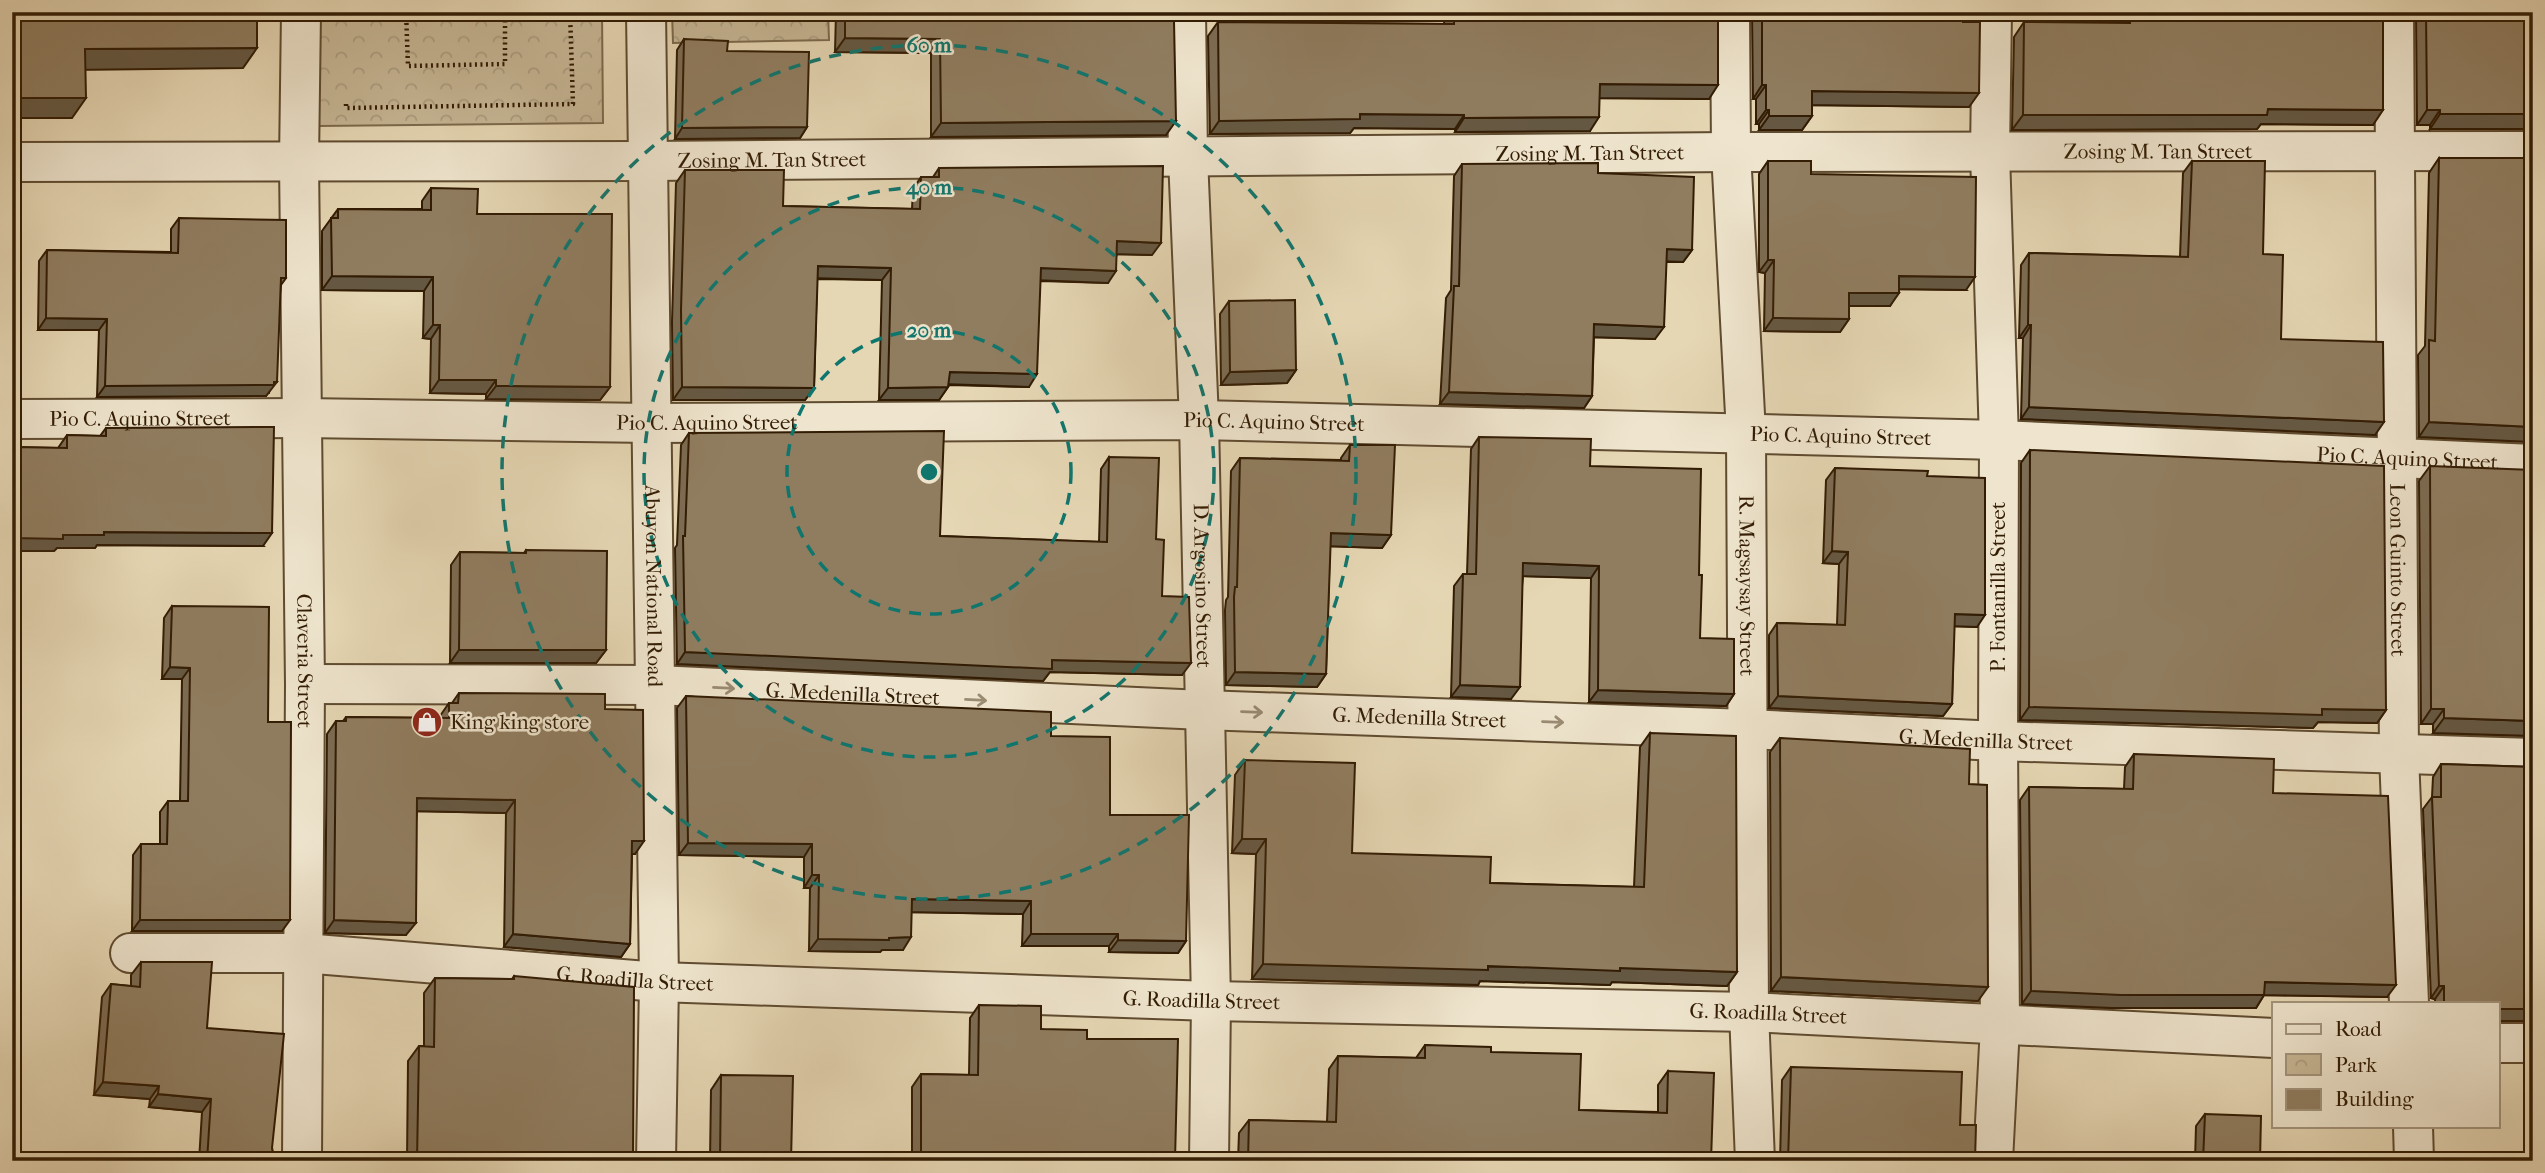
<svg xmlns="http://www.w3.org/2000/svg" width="2545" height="1173" viewBox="0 0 2545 1173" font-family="'IM FELL French Canon',serif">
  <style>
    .park { fill: url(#park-crowns); stroke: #7c6a4d; stroke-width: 2 }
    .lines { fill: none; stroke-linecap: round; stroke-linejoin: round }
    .minor-casing { stroke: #5f4b30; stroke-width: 42 }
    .path { stroke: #321c04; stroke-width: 4.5; stroke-dasharray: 2 3.5; stroke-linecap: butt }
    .minor { stroke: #efe5ce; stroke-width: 38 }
    .wall { fill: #7c6c53; stroke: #321c04; stroke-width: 2 }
    .shaded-wall { fill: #655843; stroke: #321c04; stroke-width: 2 }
    .building { fill: #907d60; stroke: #321c04; stroke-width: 2 }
    .oneway { stroke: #9a8b73 }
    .ring { fill: none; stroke: #0f766e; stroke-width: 3.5; stroke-dasharray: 12 9 }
    .labels { text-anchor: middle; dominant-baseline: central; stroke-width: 5; stroke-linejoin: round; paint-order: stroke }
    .street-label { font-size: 21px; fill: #321c04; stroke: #efe5ce }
    .poi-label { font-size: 21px; fill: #321c04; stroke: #efe5ce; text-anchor: start }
    .centre { fill: #0f766e; stroke: #efe5ce; stroke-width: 3.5 }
    .ring-label { font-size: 21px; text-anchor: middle; font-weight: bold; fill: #0f766e; stroke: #efe5ce; stroke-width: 5; stroke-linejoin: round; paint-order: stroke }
  </style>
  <defs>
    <pattern id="park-crowns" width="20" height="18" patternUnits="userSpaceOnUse" patternTransform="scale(1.75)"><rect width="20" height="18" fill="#c7b796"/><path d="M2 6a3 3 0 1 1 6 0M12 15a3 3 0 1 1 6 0" fill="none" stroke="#ab9d80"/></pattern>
  </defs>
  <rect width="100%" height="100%" fill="#e6d7b4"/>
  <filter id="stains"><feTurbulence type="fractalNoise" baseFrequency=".00286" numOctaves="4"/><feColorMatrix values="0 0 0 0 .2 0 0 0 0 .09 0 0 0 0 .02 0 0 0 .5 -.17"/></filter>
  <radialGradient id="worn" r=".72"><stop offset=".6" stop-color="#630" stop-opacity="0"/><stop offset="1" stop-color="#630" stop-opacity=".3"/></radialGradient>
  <g class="park">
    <polygon points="318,12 602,12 603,123 319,126"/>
    <polygon points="672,12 828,12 829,40 673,43"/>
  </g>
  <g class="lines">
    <g class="minor-casing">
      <g id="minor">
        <path id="s1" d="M301,12L299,162L305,684L302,1161"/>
        <path id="s2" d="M646,12L659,982L656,1161"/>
        <path id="s3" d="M1186,12L1188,157L1199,420L1211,1001L1209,1161"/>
        <path id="s4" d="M1730,12L1731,152L1746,433L1749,1012L1755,1161"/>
        <polyline points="1992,12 1990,153 1999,440 1998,741 2000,1026 1993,1161"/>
        <path id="s5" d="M2394,12L2399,755L2409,1003"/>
        <path id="s6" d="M12,162L649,161L1731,152L2533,151"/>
        <path id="s7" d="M12,419L302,418L651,423L1199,420L1999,440L2533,464"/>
        <path id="s8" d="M305,684L656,685L1203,710L1748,729L1998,741L2533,758"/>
        <path id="s9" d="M130,953H303L659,982L1211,1001L1749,1012L2274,1038"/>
        <polyline points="2498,1043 2533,1043"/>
        <polyline points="2413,1126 2414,1161"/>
      </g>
    </g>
    <g class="path">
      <polyline points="406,12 408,66 505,64 505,12"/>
      <polyline points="344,17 406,16"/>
      <polyline points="346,104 346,108 573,104 570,12"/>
    </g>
    <use href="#minor" class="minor"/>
  </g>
  <g class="wall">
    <polygon points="836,12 1158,12 1166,135 931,137 931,53 835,52"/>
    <polygon points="1445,12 1718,12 1709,99 1599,98 1590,131 1455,132 1455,129 1354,128 1350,133 1210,134 1208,36 1218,22 1444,24"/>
    <polygon points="1752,12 1963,12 1969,107 1812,105 1812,116 1802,130 1759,130 1759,124 1756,124 1756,99 1753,99"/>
    <polygon points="2120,12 2383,12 2373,125 2261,124 2257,129 2012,130 2014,37 2024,22 2120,23"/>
    <polygon points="2416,12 2533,12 2430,129 2430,125 2417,125"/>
    <polygon points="684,39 807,127 800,138 675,139 677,50"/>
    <polygon points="2439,158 2533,442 2419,437 2418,355 2425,346 2429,173"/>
    <polygon points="1768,161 1811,174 1966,290 1899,289 1890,306 1849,306 1849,319 1840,332 1764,331 1765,273 1759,272 1759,174"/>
    <polygon points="2192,161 2263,254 2281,339 2375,435 2021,419 2023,338 2019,338 2021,265 2029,253 2180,257 2183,173"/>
    <polygon points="1462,164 1598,173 1692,250 1683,262 1666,262 1655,339 1594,337 1592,396 1584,408 1440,404 1446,298 1451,290 1454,176"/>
    <polygon points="939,168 1152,255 1117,254 1108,283 1040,281 1029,387 948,385 948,387 939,400 879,400 882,280 817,279 814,388 805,400 673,400 672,322 676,183 685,170 783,206 912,209 913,189 921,177 933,177"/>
    <polygon points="431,188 477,214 610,387 600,400 486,399 486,394 430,393 431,339 423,338 424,291 322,290 322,231 338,209 422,209 422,201"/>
    <polygon points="179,218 286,278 281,285 269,393 268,393 266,396 97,397 99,330 38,330 39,261 47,250 171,252 171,229"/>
    <polygon points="1229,301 1296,370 1287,383 1221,385 1220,314"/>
    <polygon points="106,428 263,546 97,545 95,548 57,548 54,551 12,551 12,452 15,447 58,448 67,435 100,436"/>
    <polygon points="689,433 940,536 1099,542 1101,469 1109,457 1156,539 1162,596 1182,675 1050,672 1043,681 677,664 675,548 677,545 681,445"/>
    <polygon points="1479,437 1590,466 1699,575 1700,638 1734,694 1726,706 1589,702 1591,578 1523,576 1511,699 1451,697 1454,586 1463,574 1467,574 1471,449"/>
    <polygon points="1350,445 1391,535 1382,548 1330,546 1326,674 1317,687 1226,685 1225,610 1226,600 1228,597 1231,471 1240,458 1341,460 1341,458"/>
    <polygon points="2030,450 2386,710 2377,723 2318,722 2313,728 2020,720 2021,463"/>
    <polygon points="2430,466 2533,736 2433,733 2433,724 2421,724 2419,481"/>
    <polygon points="1835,468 1927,476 1977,627 1954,626 1952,704 1943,716 1769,708 1769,635 1777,623 1837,625 1839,564 1823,563 1826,480"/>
    <polygon points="526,550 606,650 596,663 450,663 451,565 460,552 524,553"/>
    <polygon points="172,606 268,722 282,931 132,931 133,855 141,844 160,844 160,812 168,801 180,801 182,679 162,679 164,618"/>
    <polygon points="459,693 605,709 635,854 632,854 630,944 621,957 504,947 506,813 417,811 406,935 325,933 327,734 336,721 343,721 346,717 440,718 440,716 449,703 452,703"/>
    <polygon points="686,696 1051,736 1110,815 1186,941 1178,953 1109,952 1109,946 1022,946 1023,914 911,912 903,950 882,950 880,952 809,951 810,888 804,888 804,857 679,855 677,708"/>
    <polygon points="1650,733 1737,972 1727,986 1612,982 1610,985 1480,981 1478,985 1252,979 1256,854 1232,853 1235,775 1245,760 1352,853 1490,883 1634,887 1640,747"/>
    <polygon points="1780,738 1969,784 1978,1001 1771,991 1770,752"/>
    <polygon points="2134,754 2273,793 2387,997 2264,995 2256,1008 2112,1008 2022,1004 2020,800 2029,787 2124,789 2125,767"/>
    <polygon points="2441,764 2533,767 2533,1021 2498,1021 2498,1003 2435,1003 2435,999 2431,998 2423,809 2432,797 2433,777"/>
    <polygon points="141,962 207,1028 272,1148 274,1161 199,1161 202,1112 149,1107 150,1099 94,1095 102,997 111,984 131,986 131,975"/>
    <polygon points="514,976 633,1161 407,1161 408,1061 419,1046 424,1046 424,993 435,978 512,979"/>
    <polygon points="979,1005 1041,1029 1087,1039 1175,1161 912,1161 912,1087 921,1074 969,1075 970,1018"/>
    <polygon points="1425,1045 1491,1052 1579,1110 1658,1112 1658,1085 1668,1071 1711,1161 1238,1161 1239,1133 1249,1120 1327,1122 1329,1069 1338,1056 1416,1058"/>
    <polygon points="1791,1067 1960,1125 1975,1161 1780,1161 1782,1080"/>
    <polygon points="721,1075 791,1161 710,1161 711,1090"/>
    <polygon points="2205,1114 2260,1161 2195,1161 2196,1126"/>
  </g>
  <g class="shaded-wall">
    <polygon points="845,38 940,39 931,53 835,52"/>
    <polygon points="257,48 243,68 71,70 85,49"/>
    <polygon points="1600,84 1718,85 1709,99 1590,98"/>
    <polygon points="1762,85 1766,85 1756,99 1753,99"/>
    <polygon points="1812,91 1979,93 1969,107 1803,105"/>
    <polygon points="12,98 86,98 72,118 12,118"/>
    <polygon points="2268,109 2383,110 2373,125 2261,124 2257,129 2012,130 2023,115"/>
    <polygon points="1766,110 1769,110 1759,124 1756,124"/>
    <polygon points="2427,110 2440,110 2430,125 2417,125"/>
    <polygon points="1360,114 1464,115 1455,129 1354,128 1350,133 1210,134 1219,121"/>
    <polygon points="2440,114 2533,114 2533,129 2430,129"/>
    <polygon points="1769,116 1812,116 1802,130 1759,130"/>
    <polygon points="1599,117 1590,131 1455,132 1464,118"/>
    <polygon points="1176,121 1166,135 931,137 941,123"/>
    <polygon points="807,127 800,138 675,139 682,128"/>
    <polygon points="1117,241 1161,243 1152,255 1109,254"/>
    <polygon points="1667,249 1692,250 1683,262 1658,261"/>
    <polygon points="1768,260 1774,260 1765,273 1759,272"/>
    <polygon points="818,266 891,268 882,280 809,278"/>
    <polygon points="1041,268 1116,271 1108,283 1032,280"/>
    <polygon points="332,276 433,277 424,291 322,290"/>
    <polygon points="1899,276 1975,277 1966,290 1890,289"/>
    <polygon points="1849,293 1899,293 1890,306 1840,306"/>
    <polygon points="46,318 107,319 99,330 38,330"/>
    <polygon points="1773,318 1849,319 1840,332 1764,331"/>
    <polygon points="1594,324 1664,327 1655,339 1586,337"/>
    <polygon points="433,325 440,325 431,339 423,338"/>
    <polygon points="2028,325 2031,325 2023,338 2019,338"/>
    <polygon points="1296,370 1287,383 1221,385 1230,372"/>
    <polygon points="950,372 1037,374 1029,387 941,384"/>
    <polygon points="439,380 496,380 486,394 430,393"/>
    <polygon points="277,382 266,396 97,397 105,386"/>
    <polygon points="496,386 610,387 600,400 486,399"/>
    <polygon points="682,387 814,388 805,400 673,400"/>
    <polygon points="948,387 939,400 879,400 888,388"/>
    <polygon points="1449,392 1592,396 1584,408 1440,404"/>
    <polygon points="2029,407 2384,422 2375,435 2021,419"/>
    <polygon points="2429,422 2533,427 2533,442 2419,437"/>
    <polygon points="104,532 272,533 263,546 97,545 95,548 57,548 54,551 12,551 12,541 14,538"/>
    <polygon points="1331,533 1391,535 1382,548 1322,546"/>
    <polygon points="1832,551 1848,552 1839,564 1823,563"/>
    <polygon points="1523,563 1599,566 1591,578 1515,576"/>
    <polygon points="1955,614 1985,615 1977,627 1946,626"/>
    <polygon points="459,650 606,650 596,663 450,663"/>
    <polygon points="685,652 1191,663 1182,675 1050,672 1043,681 677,664"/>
    <polygon points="170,667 190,668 182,679 162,679"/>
    <polygon points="1235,672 1326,674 1317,687 1226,685"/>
    <polygon points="1460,685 1520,687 1511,699 1451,697"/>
    <polygon points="1598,690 1734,694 1726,706 1589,702"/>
    <polygon points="1778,696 1952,704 1943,716 1769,708"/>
    <polygon points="2029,707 2322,709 2386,710 2377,723 2318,722 2313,728 2020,720"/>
    <polygon points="2431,709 2444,709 2433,724 2421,724"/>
    <polygon points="2444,718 2533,721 2533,736 2433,733"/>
    <polygon points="417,798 515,800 506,813 408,811"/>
    <polygon points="1242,839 1266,839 1256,854 1232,853"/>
    <polygon points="632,841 644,841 635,854 623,854"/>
    <polygon points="688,843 812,844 804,857 679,855"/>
    <polygon points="812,875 819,875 810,888 804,888"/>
    <polygon points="912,899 1031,901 1023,914 903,912"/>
    <polygon points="140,920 290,920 282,931 132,931"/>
    <polygon points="334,920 416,923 406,935 325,933"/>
    <polygon points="513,934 630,944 621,957 504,947"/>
    <polygon points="1031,934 1118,934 1109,946 1022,946"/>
    <polygon points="911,937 903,950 882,950 880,952 809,951 818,939"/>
    <polygon points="1118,940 1186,941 1178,953 1109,952"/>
    <polygon points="1263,964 1620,968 1737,972 1727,986 1612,982 1610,985 1480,981 1478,985 1252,979"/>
    <polygon points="1781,977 1988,987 1978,1001 1771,991"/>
    <polygon points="2265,982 2396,985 2387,997 2256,995"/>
    <polygon points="2439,986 2444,986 2435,999 2431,998"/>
    <polygon points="2031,991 2264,995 2256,1008 2112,1008 2022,1004"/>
    <rect x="2498" y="1009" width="35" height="12"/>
    <polygon points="103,1082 159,1086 150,1099 94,1095"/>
    <polygon points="158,1094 211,1099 202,1112 149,1107"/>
  </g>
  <g class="building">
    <polygon points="12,12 257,12 257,48 85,49 86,98 12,98"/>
    <polygon points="845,12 1158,12 1158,21 1174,21 1176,121 941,123 940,39 845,38"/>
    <polygon points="1454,12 1718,12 1718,85 1600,84 1599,117 1464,118 1464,115 1360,114 1360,119 1219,121 1218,22 1454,24"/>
    <polygon points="1762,12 1963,12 1963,22 1980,22 1979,93 1812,91 1812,116 1769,116 1769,110 1766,110 1766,85 1762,85"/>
    <polygon points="2130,12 2383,12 2383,110 2268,109 2267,115 2023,115 2024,22 2130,23"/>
    <polygon points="2426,12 2533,12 2533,114 2440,114 2440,110 2427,110"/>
    <polygon points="684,39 728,41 727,51 809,52 807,127 682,128"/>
    <polygon points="2439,158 2533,158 2533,427 2429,422 2429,340 2435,341"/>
    <polygon points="1768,161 1811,161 1811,174 1976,177 1975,277 1899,276 1899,293 1849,293 1849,319 1773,318 1774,260 1768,260"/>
    <polygon points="2192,161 2265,161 2263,254 2283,255 2281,339 2383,342 2384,422 2029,407 2031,325 2028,325 2029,253 2188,257"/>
    <polygon points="1598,163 1598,173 1694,177 1692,250 1667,249 1664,327 1594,324 1592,396 1449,392 1454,286 1459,286 1462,164"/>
    <polygon points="1163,166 1161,243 1117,241 1116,271 1041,268 1037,374 950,372 948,387 888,388 891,268 818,266 814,388 682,387 681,310 685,170 784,170 783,206 920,209 921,177 939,177 939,168"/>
    <polygon points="431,188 478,189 477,214 612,214 610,387 496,386 496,380 439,380 440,325 433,325 433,277 332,276 331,218 338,218 338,209 431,210"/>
    <polygon points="179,218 286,220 286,278 281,278 277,382 274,382 274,385 105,386 107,319 46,318 47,250 178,253"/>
    <polygon points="1295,300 1296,370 1230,372 1229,301"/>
    <polygon points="274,427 272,533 104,532 104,535 63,535 63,539 14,538 14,529 12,529 12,460 15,460 15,447 67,448 67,435 106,436 106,428"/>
    <polygon points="944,431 940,536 1107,542 1109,457 1159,458 1156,539 1164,540 1162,596 1189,597 1191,663 1052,660 1052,669 685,652 683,536 685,536 689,433"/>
    <polygon points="1479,437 1591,439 1590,466 1701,469 1699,575 1702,575 1700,638 1734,639 1734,694 1598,690 1599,566 1523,563 1520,687 1460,685 1463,574 1476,574"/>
    <polygon points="1350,445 1395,445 1391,535 1331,533 1326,674 1235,672 1234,597 1235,587 1237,587 1240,458 1349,461"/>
    <polygon points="2030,450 2384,466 2386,710 2322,709 2322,715 2029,707"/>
    <polygon points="2430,466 2533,470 2533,721 2444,718 2444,709 2431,709"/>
    <polygon points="1835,468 1928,471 1927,476 1985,478 1985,615 1955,614 1952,704 1778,696 1777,623 1845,625 1848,552 1832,551"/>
    <polygon points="526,550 607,551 606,650 459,650 460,552 526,553"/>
    <polygon points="172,606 269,607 268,722 291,722 290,920 140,920 141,844 167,844 168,801 188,801 190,668 170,667"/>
    <polygon points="459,693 605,694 605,709 643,710 644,841 632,841 630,944 513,934 515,800 417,798 416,923 334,920 336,721 346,721 346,717 449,718 449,703 458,703"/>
    <polygon points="686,696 1051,712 1051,736 1110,737 1110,815 1189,815 1186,941 1118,940 1118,934 1031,934 1031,901 912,899 911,937 889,938 889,940 818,939 819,875 812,875 812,844 688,843"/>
    <polygon points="1650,733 1736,736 1737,972 1620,968 1620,971 1488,966 1488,970 1263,964 1266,839 1242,839 1245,760 1355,763 1352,853 1491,857 1490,883 1644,887"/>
    <polygon points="1780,738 1970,749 1969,784 1987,785 1988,987 1781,977"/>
    <polygon points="2134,754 2274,759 2273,793 2388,796 2396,985 2265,982 2264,995 2121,995 2031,991 2029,787 2133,789"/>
    <polygon points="2441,764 2533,767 2533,1009 2498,1009 2498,1003 2444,1003 2444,986 2439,986 2432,797 2441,797"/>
    <polygon points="141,962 212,962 207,1028 284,1034 272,1148 274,1161 207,1161 211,1099 158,1094 159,1086 103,1082 111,984 140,987"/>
    <polygon points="514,976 634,987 633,1161 417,1161 419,1046 434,1047 435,978 514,979"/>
    <polygon points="979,1005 1041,1006 1041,1029 1087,1030 1087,1039 1178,1039 1175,1161 921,1161 921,1074 978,1075"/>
    <polygon points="1425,1045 1491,1047 1491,1052 1581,1054 1579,1110 1667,1113 1668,1071 1714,1073 1711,1161 1248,1161 1249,1120 1336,1122 1338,1056 1425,1058"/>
    <polygon points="1791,1067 1962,1072 1960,1125 1976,1125 1975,1161 1788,1161"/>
    <polygon points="721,1075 793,1076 791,1161 720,1161"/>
    <polygon points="2205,1114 2261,1116 2260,1161 2203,1161"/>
  </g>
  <defs><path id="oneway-shaft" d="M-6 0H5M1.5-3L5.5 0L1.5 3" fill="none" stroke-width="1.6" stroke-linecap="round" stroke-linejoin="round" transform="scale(1.75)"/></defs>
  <g class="oneway">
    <use href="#oneway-shaft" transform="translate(724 688) rotate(3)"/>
    <use href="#oneway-shaft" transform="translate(976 700) rotate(3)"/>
    <use href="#oneway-shaft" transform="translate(1252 712) rotate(2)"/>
    <use href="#oneway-shaft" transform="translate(1553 722) rotate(2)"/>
  </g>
  <g class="ring">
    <circle cx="929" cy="472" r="142"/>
    <circle cx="929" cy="472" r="285"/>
    <circle cx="929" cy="472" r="427"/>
  </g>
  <defs>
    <g id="shop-disc" transform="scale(1.575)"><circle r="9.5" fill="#8f2418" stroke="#efe5ce"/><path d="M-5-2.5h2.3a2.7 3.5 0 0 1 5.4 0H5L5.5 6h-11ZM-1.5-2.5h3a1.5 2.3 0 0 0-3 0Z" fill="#fff"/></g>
  </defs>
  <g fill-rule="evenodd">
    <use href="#shop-disc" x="427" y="722"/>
  </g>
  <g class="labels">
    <g class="street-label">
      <text stroke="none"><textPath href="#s6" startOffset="1578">Zosing M. Tan Street</textPath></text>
      <text stroke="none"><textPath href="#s6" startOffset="2146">Zosing M. Tan Street</textPath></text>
      <text stroke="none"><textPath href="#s6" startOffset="760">Zosing M. Tan Street</textPath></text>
      <text stroke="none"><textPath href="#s7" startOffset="128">Pio C. Aquino Street</textPath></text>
      <text stroke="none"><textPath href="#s7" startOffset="695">Pio C. Aquino Street</textPath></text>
      <text stroke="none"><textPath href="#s7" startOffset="1262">Pio C. Aquino Street</textPath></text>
      <text stroke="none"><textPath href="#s7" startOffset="1829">Pio C. Aquino Street</textPath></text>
      <text stroke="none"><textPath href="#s7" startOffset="2396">Pio C. Aquino Street</textPath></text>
      <text stroke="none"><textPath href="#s5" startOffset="558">Leon Guinto Street</textPath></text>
      <text stroke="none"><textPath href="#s2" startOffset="574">Abuyon National Road</textPath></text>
      <text stroke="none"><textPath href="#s3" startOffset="574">D. Argosino Street</textPath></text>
      <text stroke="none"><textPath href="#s4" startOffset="574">R. Magsaysay Street</textPath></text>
      <text transform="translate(1998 587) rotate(-90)">P. Fontanilla Street</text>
      <text stroke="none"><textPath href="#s1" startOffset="649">Claveria Street</textPath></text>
      <text stroke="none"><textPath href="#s8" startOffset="548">G. Medenilla Street</textPath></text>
      <text stroke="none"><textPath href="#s8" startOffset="1115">G. Medenilla Street</textPath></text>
      <text stroke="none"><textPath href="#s8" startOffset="1682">G. Medenilla Street</textPath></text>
      <text stroke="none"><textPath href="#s9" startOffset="506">G. Roadilla Street</textPath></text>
      <text stroke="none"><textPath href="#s9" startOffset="1073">G. Roadilla Street</textPath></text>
      <text stroke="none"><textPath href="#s9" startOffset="1640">G. Roadilla Street</textPath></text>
    </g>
    <g class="poi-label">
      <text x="450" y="722">King king store</text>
    </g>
  </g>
  <circle cx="929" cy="472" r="10" class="centre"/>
  <g class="ring-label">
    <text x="929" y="52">60 m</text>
    <text x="929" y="194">40 m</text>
    <text x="929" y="337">20 m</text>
  </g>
  <rect width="2545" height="1173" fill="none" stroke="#e6d7b4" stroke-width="42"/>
  <rect x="14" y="14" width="2517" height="1145" fill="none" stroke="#321c04" stroke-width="3.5"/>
  <rect x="21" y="21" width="2503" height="1131" fill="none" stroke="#321c04" stroke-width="2"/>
  <rect x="2272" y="1002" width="228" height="126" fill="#efe5ce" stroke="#a3957d" stroke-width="2"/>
  <rect x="2286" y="1024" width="35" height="10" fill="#efe5ce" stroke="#a3957d" stroke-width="2"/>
  <text x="2335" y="1036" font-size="21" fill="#321c04">Road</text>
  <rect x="2286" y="1054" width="35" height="21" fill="url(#park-crowns)" stroke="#a3957d" stroke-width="2"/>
  <text x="2335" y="1072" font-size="21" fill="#321c04">Park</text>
  <rect x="2286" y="1089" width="35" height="21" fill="#907d60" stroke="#a3957d" stroke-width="2"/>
  <text x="2335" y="1106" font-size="21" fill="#321c04">Building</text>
  <rect width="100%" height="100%" filter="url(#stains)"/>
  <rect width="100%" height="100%" fill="url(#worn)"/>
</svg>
